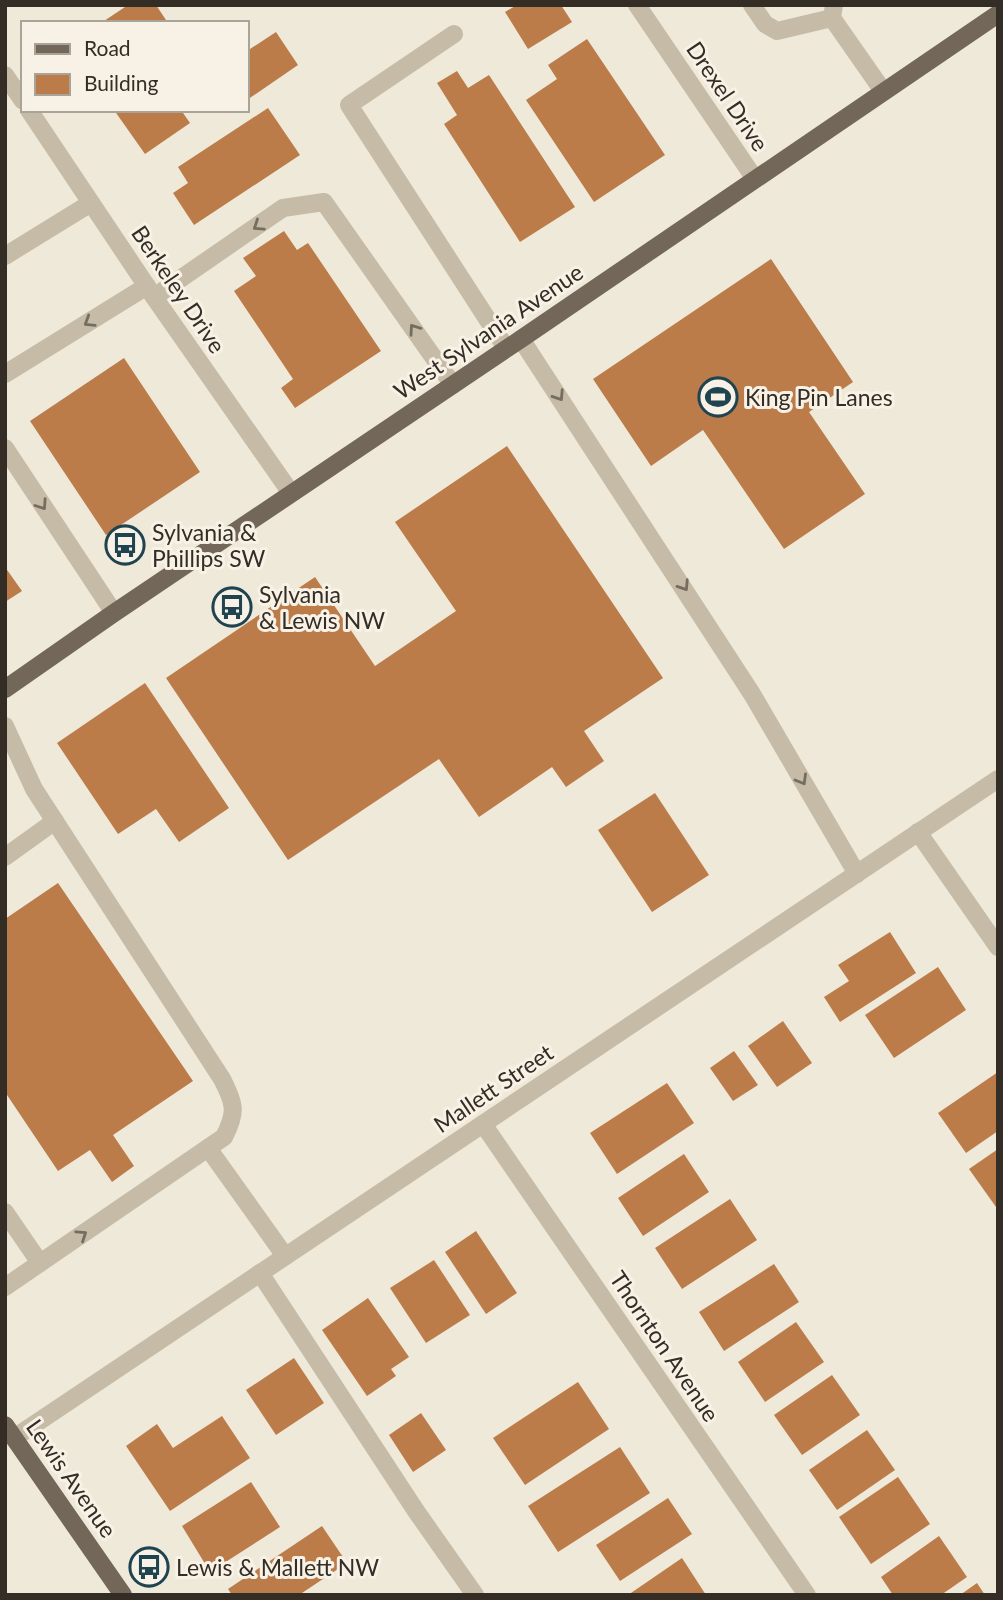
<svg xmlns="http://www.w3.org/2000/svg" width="1003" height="1600" viewBox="0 0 1003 1600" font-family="Lato,sans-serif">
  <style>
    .building { fill: #bc7c4a }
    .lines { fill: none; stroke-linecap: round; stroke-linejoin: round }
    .minor { stroke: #c6bba6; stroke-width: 18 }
    .major { stroke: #736759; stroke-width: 18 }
    .oneway { stroke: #756d60 }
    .labels { text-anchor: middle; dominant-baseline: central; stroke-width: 6; stroke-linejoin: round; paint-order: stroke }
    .street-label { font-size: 23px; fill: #332d26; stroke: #f7f2e5 }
    .poi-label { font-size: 23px; fill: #332d26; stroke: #f7f2e5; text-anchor: start }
  </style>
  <rect width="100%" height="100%" fill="#efe9d9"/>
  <g class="building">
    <polygon points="128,5 156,5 168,23 101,23"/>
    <polygon points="517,5 561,5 572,22 528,49 505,12"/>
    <polygon points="276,32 298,65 247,100 247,51"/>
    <polygon points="587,39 665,155 594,202 526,100 557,79 548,65"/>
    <polygon points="457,71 468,88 489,75 575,207 520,242 444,124 457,115 437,83"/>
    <polygon points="268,108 300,155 194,225 173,193 188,183 178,167"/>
    <polygon points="114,110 181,110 190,123 145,154"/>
    <polygon points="284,231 297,250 308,243 381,351 295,408 281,388 293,379 234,291 256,276 243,258"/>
    <polygon points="771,259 853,382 809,412 865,494 784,549 703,430 651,466 593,379"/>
    <polygon points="124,358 200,472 106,535 30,421"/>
    <polygon points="507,446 663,678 584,731 604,761 566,787 552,767 479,817 439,759 288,860 166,678 315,577 375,666 456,611 395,522"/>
    <polygon points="5,567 22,591 5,602"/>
    <polygon points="145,683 229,808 179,842 156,809 118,834 57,743"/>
    <polygon points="655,793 709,875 652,912 598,830"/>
    <polygon points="58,883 193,1081 113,1135 134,1166 112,1182 90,1150 58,1171 5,1092 5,919"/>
    <polygon points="890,932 916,973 840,1022 824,997 849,981 838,965"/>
    <polygon points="938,967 966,1010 894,1058 865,1015"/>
    <polygon points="783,1021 812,1063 777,1087 748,1046"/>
    <polygon points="734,1051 758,1085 733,1101 710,1068"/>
    <polygon points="998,1072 998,1131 966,1153 938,1113"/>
    <polygon points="667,1083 694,1123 617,1174 590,1133"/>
    <polygon points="998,1149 998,1206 996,1207 969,1169"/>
    <polygon points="684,1154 709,1192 643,1236 618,1198"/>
    <polygon points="730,1199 757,1240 682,1289 655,1248"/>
    <polygon points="476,1231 517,1293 486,1314 445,1252"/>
    <polygon points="434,1260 470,1315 426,1343 390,1288"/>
    <polygon points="774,1264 799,1302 724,1351 699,1312"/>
    <polygon points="368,1298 409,1357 391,1369 396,1376 367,1396 322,1330"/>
    <polygon points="796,1322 824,1362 765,1402 738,1362"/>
    <polygon points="294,1358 324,1403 276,1435 246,1390"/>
    <polygon points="832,1375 860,1415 802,1455 774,1415"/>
    <polygon points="578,1382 609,1429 525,1485 493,1438"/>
    <polygon points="421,1413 446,1450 413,1472 389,1435"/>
    <polygon points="222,1416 250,1458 170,1511 126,1446 157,1424 173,1448"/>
    <polygon points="867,1430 895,1470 837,1510 809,1470"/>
    <polygon points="620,1447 650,1493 558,1552 528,1506"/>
    <polygon points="898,1477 930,1524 871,1564 839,1517"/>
    <polygon points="251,1482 280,1527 210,1572 182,1526"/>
    <polygon points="668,1498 692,1534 620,1581 596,1545"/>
    <polygon points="322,1526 347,1563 299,1595 232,1595 228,1589"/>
    <polygon points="939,1536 967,1577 941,1595 893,1595 881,1577"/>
    <polygon points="682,1558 706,1595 628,1595"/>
    <polygon points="977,1583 985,1595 960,1595"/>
  </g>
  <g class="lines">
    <g class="minor">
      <polyline points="637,5 755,179"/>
      <polyline points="752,5 765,24 777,31 832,18"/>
      <polyline points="834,5 832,18 883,91"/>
      <polyline points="454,34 349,105 506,348"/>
      <polyline points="5,75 23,101"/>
      <polyline points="29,110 154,297 291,493"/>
      <polyline points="5,256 91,203"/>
      <polyline points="154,297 283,208 324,202 453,385"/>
      <polyline points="521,339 752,694 857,874"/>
      <polyline points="5,374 147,286"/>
      <polyline points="5,448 114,613"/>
      <path d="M5,726L34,789L222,1079C235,1104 237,1112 224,1137L5,1287"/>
      <polyline points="918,832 998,947"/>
      <polyline points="5,857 55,821"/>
      <polyline points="483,1124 807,1595"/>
      <polyline points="208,1148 285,1256"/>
      <polyline points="5,1212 40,1263"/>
      <polyline points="260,1273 416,1511 475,1595"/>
      <polyline points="14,1438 998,779"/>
    </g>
    <g class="major">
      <polyline points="5,689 114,613 521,339 998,14"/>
      <polyline points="5,1425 123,1595"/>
    </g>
  </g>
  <defs><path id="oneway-chevron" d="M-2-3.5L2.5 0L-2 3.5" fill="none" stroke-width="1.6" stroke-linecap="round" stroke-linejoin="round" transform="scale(1.75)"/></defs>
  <g class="oneway">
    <use href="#oneway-chevron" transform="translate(258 226) rotate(146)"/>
    <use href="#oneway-chevron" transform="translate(89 322) rotate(148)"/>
    <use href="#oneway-chevron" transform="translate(414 329) rotate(-125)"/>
    <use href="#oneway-chevron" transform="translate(559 396) rotate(57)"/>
    <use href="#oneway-chevron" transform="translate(42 505) rotate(56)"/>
    <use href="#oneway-chevron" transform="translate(684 586) rotate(57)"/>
    <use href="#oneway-chevron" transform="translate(802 780) rotate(60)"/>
    <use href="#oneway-chevron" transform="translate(82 1235) rotate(-34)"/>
  </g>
  <defs>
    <g id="stadium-ring" transform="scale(2.0125)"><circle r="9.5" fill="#f7f2e5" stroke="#204350" stroke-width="1.5"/><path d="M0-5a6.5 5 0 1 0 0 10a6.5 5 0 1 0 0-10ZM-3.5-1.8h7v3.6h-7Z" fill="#204350"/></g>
    <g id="bus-ring" transform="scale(2.0125)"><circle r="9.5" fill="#f7f2e5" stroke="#204350" stroke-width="1.5"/><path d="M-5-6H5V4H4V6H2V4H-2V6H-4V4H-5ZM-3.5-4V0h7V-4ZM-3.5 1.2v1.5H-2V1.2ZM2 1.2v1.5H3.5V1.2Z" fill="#204350"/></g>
  </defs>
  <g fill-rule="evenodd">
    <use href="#stadium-ring" x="718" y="397"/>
    <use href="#bus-ring" x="125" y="545"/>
    <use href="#bus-ring" x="232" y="607"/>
    <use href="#bus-ring" x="149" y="1567"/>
  </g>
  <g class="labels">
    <g class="street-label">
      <text transform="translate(728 96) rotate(56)">Drexel Drive</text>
      <text transform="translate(179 289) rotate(56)">Berkeley Drive</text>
      <text transform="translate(488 331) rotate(-34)">West Sylvania Avenue</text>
      <text transform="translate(493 1088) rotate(-34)">Mallett Street</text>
      <text transform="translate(665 1346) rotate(56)">Thornton Avenue</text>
      <text transform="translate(72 1478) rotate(55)">Lewis Avenue</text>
    </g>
    <g class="poi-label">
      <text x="745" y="397">King Pin Lanes</text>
      <text x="152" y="532">Sylvania &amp;<tspan x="152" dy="26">Phillips SW</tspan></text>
      <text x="259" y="594">Sylvania<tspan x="259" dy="26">&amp; Lewis NW</tspan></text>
      <text x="176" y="1567">Lewis &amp; Mallett NW</text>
    </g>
  </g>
  <rect width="1003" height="1600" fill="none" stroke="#332d26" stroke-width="14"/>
  <rect x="21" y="21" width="228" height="91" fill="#f7f2e5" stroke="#a9a399" stroke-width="2"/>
  <rect x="35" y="44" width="35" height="10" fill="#736759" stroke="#a9a399" stroke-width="2"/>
  <text x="84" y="56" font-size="21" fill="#332d26">Road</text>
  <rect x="35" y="74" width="35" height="21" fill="#bc7c4a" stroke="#a9a399" stroke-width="2"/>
  <text x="84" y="91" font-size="21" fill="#332d26">Building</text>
</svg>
